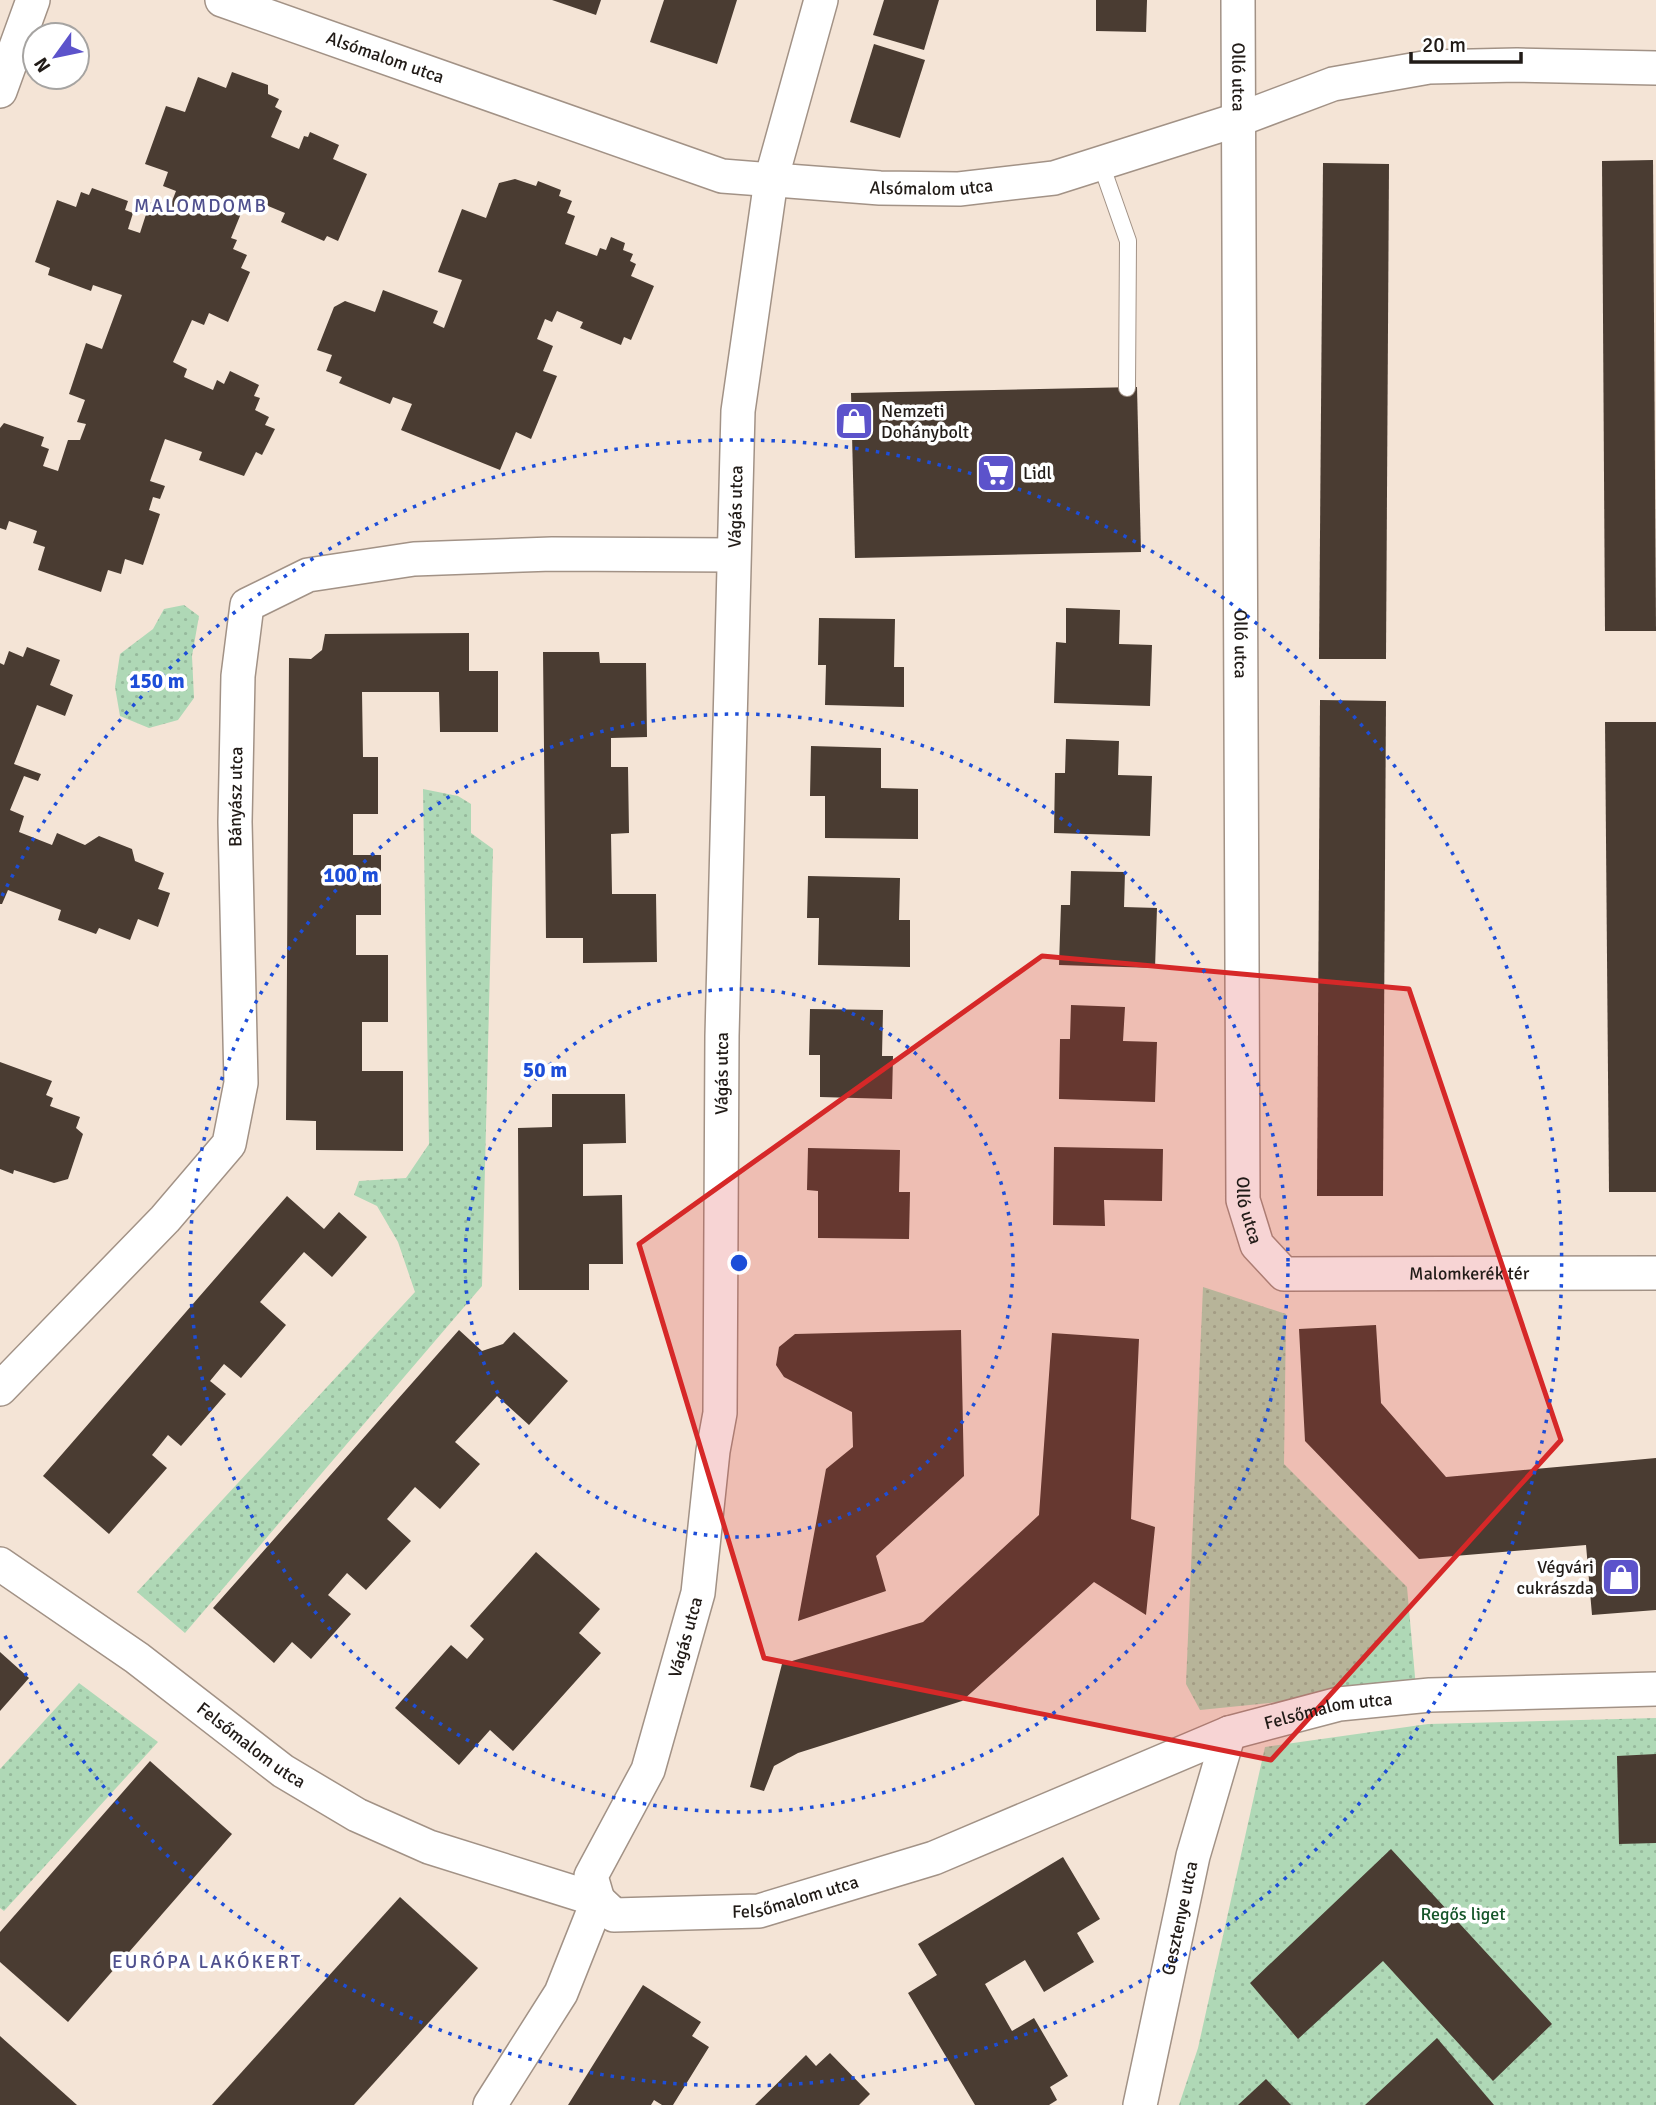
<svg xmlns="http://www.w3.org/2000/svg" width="1656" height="2105" viewBox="0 0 1656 2105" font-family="Signika,sans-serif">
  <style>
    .park { fill: url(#park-dots) }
    .building { fill: #4a3c32 }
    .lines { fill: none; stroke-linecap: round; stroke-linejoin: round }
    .lane-casing { stroke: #a29286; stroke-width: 18 }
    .street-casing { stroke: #a29286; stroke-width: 36 }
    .lane { stroke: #fff; stroke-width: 16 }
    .street { stroke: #fff; stroke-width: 33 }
    .marked { fill: #d62828; fill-opacity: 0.2; stroke: #d62828; stroke-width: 5; stroke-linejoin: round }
    .ring { fill: none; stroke: #1d4ed8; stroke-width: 3.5; stroke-dasharray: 3.5 7 }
    .labels { text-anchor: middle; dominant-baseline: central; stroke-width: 7; stroke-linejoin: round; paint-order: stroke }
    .street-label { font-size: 18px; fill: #211b17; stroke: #fff }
    .poi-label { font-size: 18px; fill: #211b17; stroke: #fff; text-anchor: start }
    .park-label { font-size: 18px; fill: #155529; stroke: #fff }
    .neighbourhood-label { font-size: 19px; letter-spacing: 2px; fill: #4f508e; stroke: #fff }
    .centre { fill: #1d4ed8; stroke: #fff; stroke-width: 3.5 }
    .ring-label { font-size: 21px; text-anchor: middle; font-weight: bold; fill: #1d4ed8; stroke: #fff; stroke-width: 7; stroke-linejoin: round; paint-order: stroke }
  </style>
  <defs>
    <pattern id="park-dots" width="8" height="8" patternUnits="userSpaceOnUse" patternTransform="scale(1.75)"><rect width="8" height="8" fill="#afd8b6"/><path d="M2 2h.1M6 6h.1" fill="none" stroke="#96b99c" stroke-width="1.8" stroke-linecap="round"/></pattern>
  </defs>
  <rect width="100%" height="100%" fill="#f4e4d6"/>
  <g class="park">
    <polygon points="184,605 199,616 192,656 194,698 178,720 149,728 120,716 115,687 120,654 153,629 164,609"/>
    <polygon points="423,789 458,796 471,804 471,833 493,849 482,1286 185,1633 137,1592 415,1292 398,1242 377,1206 354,1195 359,1181 406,1178 429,1144"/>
    <polygon points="1203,1287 1286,1314 1284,1464 1407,1587 1416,1688 1200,1710 1186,1684"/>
    <polygon points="79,1683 158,1742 4,1911 0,1908 0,1769"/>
    <polygon points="1656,1718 1656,2105 1179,2105 1198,2048 1265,1747 1428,1724"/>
  </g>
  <g class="building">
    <polygon points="552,0 601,0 596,15"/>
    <polygon points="664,0 737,0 717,64 650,42"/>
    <polygon points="884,0 939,0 924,50 873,35"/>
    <polygon points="1096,0 1147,0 1146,32 1096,31"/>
    <polygon points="874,44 925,60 900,138 850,122"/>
    <polygon points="232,72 268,85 268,94 279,99 275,107 282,111 271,137 299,149 304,136 308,137 310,132 339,145 333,159 367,174 338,241 327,236 324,241 281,222 285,213 256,201 250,215 242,211 231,238 237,240 233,249 247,255 241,268 250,272 228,322 209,313 204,325 192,320 173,362 187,369 184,377 213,390 217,380 224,384 230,371 259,385 254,396 260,398 255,410 269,417 265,425 275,429 262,455 256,452 244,476 199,460 202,452 165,439 150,481 165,486 160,499 153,497 149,510 160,514 143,565 125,559 121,574 108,570 101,592 38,570 45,547 33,543 37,531 9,521 6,530 0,528 0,428 4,423 44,437 41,446 49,449 43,466 58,471 68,440 80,440 86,424 77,422 85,400 69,394 86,343 102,349 122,295 93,285 91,291 48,275 50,268 35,262 57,200 76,207 81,192 89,195 92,188 128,201 125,210 133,213 128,229 140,233 150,202 169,209 176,191 163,186 168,172 145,164 166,106 185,112 198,77 226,88"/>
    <polygon points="1653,160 1656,631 1605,631 1602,161"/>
    <polygon points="1323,163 1389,164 1386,659 1319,659"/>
    <polygon points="515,179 536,186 538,181 561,190 559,196 572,201 567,213 575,216 565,244 597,256 600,248 606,250 611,237 625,243 623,250 633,254 630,261 636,264 631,276 654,286 631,340 624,337 621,345 580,328 583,322 557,311 552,322 545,319 537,339 553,346 543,371 557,376 531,439 516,432 500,470 401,430 412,404 393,397 390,404 339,383 342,377 326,371 332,355 317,350 334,307 345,301 375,312 383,290 438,311 433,323 444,328 462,280 438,272 462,209 486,218 499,183"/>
    <polygon points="1137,387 1141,552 855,558 851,393"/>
    <polygon points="1066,608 1120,610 1119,644 1152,645 1150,706 1054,703 1056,642 1066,643"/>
    <polygon points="819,618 895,619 894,667 904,667 904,707 825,705 826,665 818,665"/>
    <polygon points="469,633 469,671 498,671 498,732 440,732 439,692 362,692 363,757 378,757 378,814 353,814 353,855 381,855 381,915 356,915 356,955 388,955 388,1022 362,1022 362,1071 403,1071 403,1151 316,1150 316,1121 286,1120 289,658 311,659 322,650 325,634"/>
    <polygon points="27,647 60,660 50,685 73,695 65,716 37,705 14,764 41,774 38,781 24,776 10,810 24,816 19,832 52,845 57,833 85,845 99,836 132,849 135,861 164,873 158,889 170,893 158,927 138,919 130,940 99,928 96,934 58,920 61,910 8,890 2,904 0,904 0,663 4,665 9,651 23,657"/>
    <polygon points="543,652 599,652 600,663 646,663 647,737 611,738 611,767 628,767 629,833 611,834 612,894 656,894 657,962 583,963 583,938 546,938"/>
    <polygon points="1320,700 1386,701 1383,1196 1317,1196"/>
    <polygon points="1605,722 1656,722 1656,1192 1609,1192"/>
    <polygon points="1066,739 1119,741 1118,775 1152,776 1150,836 1054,833 1055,773 1065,773"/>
    <polygon points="811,746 881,748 881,788 918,789 918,839 825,838 825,796 810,796"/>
    <polygon points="1071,871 1125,872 1124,907 1157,908 1155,968 1059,965 1061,905 1070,905"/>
    <polygon points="808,876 900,878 899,920 910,920 910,967 818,965 819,918 807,918"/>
    <polygon points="1071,1005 1125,1007 1123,1041 1157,1042 1155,1102 1059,1099 1060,1039 1070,1039"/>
    <polygon points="810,1009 883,1010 882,1056 893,1056 892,1099 820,1097 820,1055 809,1055"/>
    <polygon points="0,1062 52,1081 46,1095 53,1098 50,1106 80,1117 76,1128 83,1134 68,1179 54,1183 14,1170 13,1174 0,1169"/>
    <polygon points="552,1094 625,1094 626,1143 583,1144 583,1196 622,1195 623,1264 589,1264 589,1290 519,1290 518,1128 552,1127"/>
    <polygon points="1054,1147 1163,1149 1162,1201 1104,1200 1105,1226 1053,1225"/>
    <polygon points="808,1148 900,1150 899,1192 910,1192 909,1239 818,1238 818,1191 807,1190"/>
    <polygon points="287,1196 324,1229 339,1212 367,1237 332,1277 304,1252 260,1302 286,1325 241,1378 224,1364 210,1381 226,1394 181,1446 168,1435 152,1455 167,1468 109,1534 43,1476"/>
    <polygon points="1376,1325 1381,1403 1446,1477 1656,1458 1656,1610 1592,1615 1586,1545 1419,1559 1305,1441 1299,1329"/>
    <polygon points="459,1330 482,1351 503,1344 514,1332 568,1381 529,1425 497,1396 455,1442 480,1464 440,1509 415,1487 387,1519 411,1541 366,1590 347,1573 328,1595 351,1614 311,1659 292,1642 274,1663 213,1608"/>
    <polygon points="961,1330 964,1476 876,1556 886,1591 798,1621 826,1469 853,1447 852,1412 784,1377 776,1365 779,1347 795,1334"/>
    <polygon points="1052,1333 1139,1339 1131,1519 1155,1527 1146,1615 1094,1582 962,1701 798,1753 774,1766 764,1791 750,1787 782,1664 923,1622 1039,1515"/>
    <polygon points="536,1552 600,1609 579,1633 601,1653 513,1751 490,1730 459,1765 395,1708 451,1645 467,1659 484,1639 470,1626"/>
    <polygon points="0,1652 29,1678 0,1711"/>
    <polygon points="1656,1754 1656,1843 1619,1844 1617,1756"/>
    <polygon points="150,1761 232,1834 68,2022 0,1962 0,1932"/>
    <polygon points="1391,1849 1552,2024 1493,2081 1383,1961 1298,2039 1250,1983"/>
    <polygon points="1063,1857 1100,1919 1077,1933 1094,1962 1044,1992 1025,1960 985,1984 1012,2031 1034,2018 1068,2076 1050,2087 1057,2100 1049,2105 975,2105 908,1993 937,1975 918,1944"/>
    <polygon points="400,1897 478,1968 354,2105 212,2105"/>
    <polygon points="643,1985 701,2022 692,2036 709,2047 673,2105 662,2105 654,2100 651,2105 568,2105"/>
    <polygon points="0,2036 77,2105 0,2105"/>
    <polygon points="1437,2038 1494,2105 1365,2105"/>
    <polygon points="830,2053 870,2094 859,2105 755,2105 806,2055 816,2066"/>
    <polygon points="1266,2079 1291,2105 1238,2105"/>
  </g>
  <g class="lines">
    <g class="lane-casing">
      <polyline id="lane" points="1101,164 1128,241 1127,388"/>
    </g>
    <g class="street-casing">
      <g id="street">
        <path id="s1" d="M222,0L722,176L880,188L959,189L1054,178L1240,119L1333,84L1429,67L1517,65L1656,68"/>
        <path id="s2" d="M1238,0L1243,1200L1257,1245L1284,1274L1656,1273"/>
        <polyline points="0,91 33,0"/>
        <path id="s3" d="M0,1389L165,1219L229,1144L241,1083L235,822L238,676L247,605L308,575L414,559L552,554L733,555"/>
        <path id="s4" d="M0,1564L137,1658L283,1771L357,1815L429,1847L598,1900L614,1915L759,1911L934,1858L1229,1733L1339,1704L1430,1695L1656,1689"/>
        <path id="s5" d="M490,2105L561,1993L598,1900L591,1876L648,1770L698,1593L713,1451L720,1413L722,1036L738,411L771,180L821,0"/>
        <path id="s6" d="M1140,2105L1193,1856L1229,1733"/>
      </g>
    </g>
    <use href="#lane" class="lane"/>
    <use href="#street" class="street"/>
  </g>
  <path class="marked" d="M1042,956L1409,989L1561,1440L1271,1760L764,1658L639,1244Z"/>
  <g class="ring">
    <circle cx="739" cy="1263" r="274"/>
    <circle cx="739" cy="1263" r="549"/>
    <path d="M2 896A823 823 0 1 1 2 1630"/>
  </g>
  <defs>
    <g id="shop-square" transform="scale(2.0125)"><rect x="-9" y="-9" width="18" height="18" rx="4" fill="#5c53cb" stroke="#fff"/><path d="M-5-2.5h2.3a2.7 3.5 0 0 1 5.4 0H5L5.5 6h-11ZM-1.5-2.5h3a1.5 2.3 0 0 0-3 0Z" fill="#fff"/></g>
    <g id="supermarket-square" transform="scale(2.0125)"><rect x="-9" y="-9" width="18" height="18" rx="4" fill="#5c53cb" stroke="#fff"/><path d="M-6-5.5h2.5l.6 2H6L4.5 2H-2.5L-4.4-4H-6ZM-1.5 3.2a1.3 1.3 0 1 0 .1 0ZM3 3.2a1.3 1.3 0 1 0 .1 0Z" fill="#fff"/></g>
  </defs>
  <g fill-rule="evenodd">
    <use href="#shop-square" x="854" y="421"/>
    <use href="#supermarket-square" x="996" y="473"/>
    <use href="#shop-square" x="1621" y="1577"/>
  </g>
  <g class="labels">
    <g class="street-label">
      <text stroke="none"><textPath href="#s1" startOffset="173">Alsómalom utca</textPath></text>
      <text stroke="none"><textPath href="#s2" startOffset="77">Olló utca</textPath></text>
      <text stroke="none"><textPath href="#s1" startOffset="740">Alsómalom utca</textPath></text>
      <text stroke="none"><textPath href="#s5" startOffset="1650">Vágás utca</textPath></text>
      <text stroke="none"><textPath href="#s2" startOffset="644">Olló utca</textPath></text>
      <text stroke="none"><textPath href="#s3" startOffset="684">Bányász utca</textPath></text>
      <text stroke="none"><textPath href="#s5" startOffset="1083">Vágás utca</textPath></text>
      <text stroke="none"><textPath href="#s2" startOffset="1211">Olló utca</textPath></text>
      <text stroke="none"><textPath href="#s2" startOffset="1472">Malomkerék tér</textPath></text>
      <text stroke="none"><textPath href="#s5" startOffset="516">Vágás utca</textPath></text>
      <text stroke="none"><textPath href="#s4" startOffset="1465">Felsőmalom utca</textPath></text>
      <text stroke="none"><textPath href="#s4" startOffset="310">Felsőmalom utca</textPath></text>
      <text stroke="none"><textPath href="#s4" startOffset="898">Felsőmalom utca</textPath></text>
      <text stroke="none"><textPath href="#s6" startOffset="191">Gesztenye utca</textPath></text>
    </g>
    <g class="poi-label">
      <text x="881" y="411">Nemzeti<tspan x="881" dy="21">Dohánybolt</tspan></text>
      <text x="1023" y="473">Lidl</text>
      <text x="1594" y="1567" text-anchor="end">Végvári<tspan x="1594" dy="21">cukrászda</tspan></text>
    </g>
    <g class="park-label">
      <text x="1463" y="1914">Regős liget</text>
    </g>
    <g class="neighbourhood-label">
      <text x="201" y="206">MALOMDOMB</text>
      <text x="207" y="1962">EURÓPA LAKÓKERT</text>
    </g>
  </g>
  <circle cx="739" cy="1263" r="10" class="centre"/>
  <g class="ring-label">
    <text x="157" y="688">150 m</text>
    <text x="351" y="882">100 m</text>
    <text x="545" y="1077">50 m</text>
  </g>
  <g transform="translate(56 56) rotate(237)"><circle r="33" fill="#ffffff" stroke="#a6a4a2" stroke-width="2"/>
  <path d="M0-5L12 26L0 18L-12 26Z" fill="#5c53cb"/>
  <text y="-10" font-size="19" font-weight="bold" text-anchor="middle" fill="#211b17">N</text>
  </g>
  <path d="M1411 52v10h110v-10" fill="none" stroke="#211b17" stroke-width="3.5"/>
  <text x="1422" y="52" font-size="21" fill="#211b17" stroke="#ffffff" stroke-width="5" paint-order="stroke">20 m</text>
</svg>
